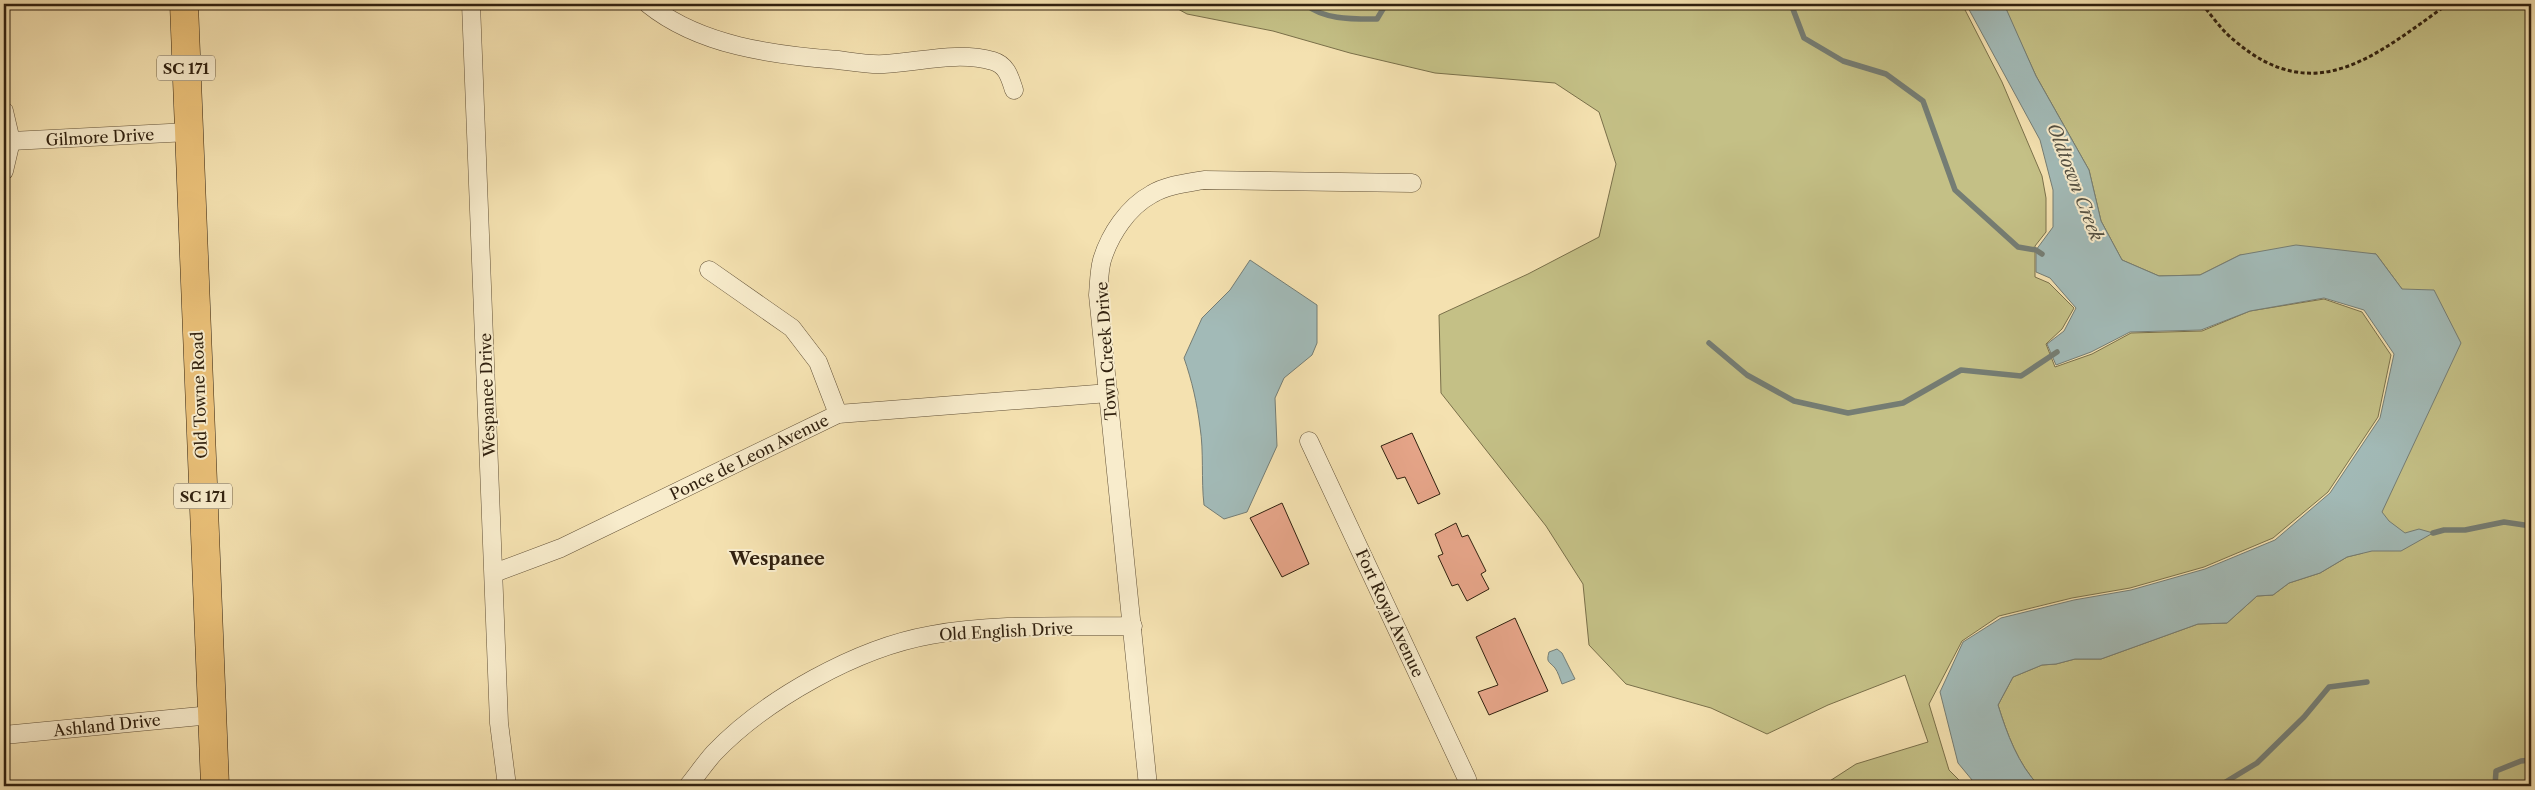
<svg xmlns="http://www.w3.org/2000/svg" width="2535" height="790" viewBox="0 0 2535 790" font-family="'Libre Caslon Text',serif">
  <style>
    .green { fill: #c4c086; stroke: #7a704a }
    .water { fill: #a2bab7; stroke: #757d74 }
    .lines { fill: none; stroke-linecap: round; stroke-linejoin: round }
    .stream { stroke: #757d74; stroke-width: 5.5 }
    .building { fill: #e6a589; stroke: #31210f }
    .street-casing { stroke: #625137; stroke-width: 19 }
    .primary-casing { stroke: #31210f; stroke-width: 29 }
    .path { stroke: #31210f; stroke-width: 3; stroke-dasharray: 4 2.5; stroke-linecap: butt }
    .street { stroke: #f8eccc; stroke-width: 18 }
    .primary { stroke: #eac078; stroke-width: 28 }
    .labels { text-anchor: middle; dominant-baseline: central; stroke-width: 4; stroke-linejoin: round; paint-order: stroke }
    .shield { fill: #f8eccc; stroke: #6d5e48; stroke-width: 1 }
    .shield-label { font-size: 15px; font-weight: bold; fill: #31210f }
    .street-label { font-size: 16px; fill: #31210f; stroke: #f8eccc }
    .water-label { font-size: 18px; font-style: italic; fill: #534f41; stroke: #f8eccc }
    .neighbourhood-label { font-size: 18px; font-weight: bold; fill: #31210f; stroke: #f8eccc }
  </style>
  <rect width="100%" height="100%" fill="#f4e1b0"/>
  <filter id="stains"><feTurbulence type="fractalNoise" baseFrequency=".004" numOctaves="4"/><feColorMatrix values="0 0 0 0 .2 0 0 0 0 .09 0 0 0 0 .02 0 0 0 .5 -.17"/></filter>
  <radialGradient id="worn" r=".72"><stop offset=".6" stop-color="#630" stop-opacity="0"/><stop offset="1" stop-color="#630" stop-opacity=".3"/></radialGradient>
  <g class="green">
    <polygon points="1169,4 1962,4 2002,82 2042,176 2046,198 2046,232 2035,246 2035,277 2049,283 2074,308 2062,329 2046,344 2055,367 2092,354 2131,333 2202,331 2250,311 2324,299 2362,312 2391,355 2378,417 2328,492 2273,538 2204,567 2130,588 2072,598 1999,616 1962,641 1929,704 1949,770 1965,786 1822,786 1856,764 1928,742 1905,675 1828,705 1767,734 1711,708 1626,684 1589,645 1583,584 1546,526 1441,393 1439,315 1528,274 1599,237 1616,164 1599,112 1555,83 1435,73 1350,53 1273,31 1187,14"/>
    <path d="M2003,4H2531V786H2039C2018,764 2007,734 1998,705L2013,677L2042,665L2056,664L2075,659H2101L2198,624L2227,623L2257,596L2273,595L2289,583L2320,573L2347,557L2363,553L2401,468L2402,289L2376,254L2240,255L2200,275L2159,276L2122,260L2101,221L2089,170L2036,76Z"/>
  </g>
  <g class="water">
    <path d="M1966,4H2004L2036,76L2089,170L2101,221L2122,260L2159,276L2200,275L2240,255L2296,245L2376,254L2402,289L2434,290L2461,343L2382,512L2389,521L2405,533L2419,529L2433,533L2401,551H2372L2347,557L2320,573L2289,583L2273,595L2257,596L2227,623L2198,624L2101,659H2075L2056,664L2042,665L2013,677L1998,705C2007,734 2018,764 2039,786H1977L1958,763L1940,692L1963,642L2001,618L2074,600L2131,590L2205,569L2275,540L2330,493L2380,418L2394,354L2364,310L2324,298L2250,311L2201,330L2130,332L2091,352L2056,365L2047,344L2064,331L2076,308L2050,278L2036,272V250L2053,227V190L2040,140Z"/>
    <path d="M1250,260L1317,305V343L1312,355L1284,378L1275,398L1277,446L1247,512L1224,519L1204,505C1201,479 1204,452 1200,427C1197,403 1192,381 1184,358L1202,318L1230,290Z"/>
    <path d="M1557,649L1562,653L1575,679L1562,684C1560,679 1558,672 1555,668C1549,661 1546,663 1549,652Z"/>
  </g>
  <g class="lines">
    <g class="stream">
      <path d="M1305,4C1324,20 1353,19 1377,19L1386,4"/>
      <polyline points="1791,4 1804,38 1843,61 1886,74 1923,101 1955,190 2018,247 2036,250 2042,254"/>
      <polyline points="1709,343 1747,375 1794,401 1848,413 1903,403 1961,370 2021,376 2057,352"/>
      <polyline points="2433,533 2444,530 2465,530 2504,522 2531,526"/>
      <polyline points="2219,786 2257,763 2304,717 2329,687 2367,682"/>
      <polyline points="2495,786 2496,771 2521,761 2531,760"/>
    </g>
  </g>
  <g class="building">
    <polygon points="1412,433 1440,494 1418,504 1405,477 1397,479 1381,446"/>
    <polygon points="1282,503 1309,564 1282,577 1250,518"/>
    <polygon points="1456,523 1462,537 1468,535 1486,571 1481,574 1489,589 1467,601 1458,584 1452,586 1438,556 1443,554 1435,534"/>
    <polygon points="1515,618 1548,691 1489,715 1478,692 1498,685 1476,637"/>
  </g>
  <g class="lines">
    <g class="street-casing">
      <g id="street">
        <polyline points="471,4 499,723 507,786"/>
        <path d="M648,4C700,46 774,55 838,60C853,62 869,65 884,64C921,62 957,51 993,61C1007,65 1010,78 1014,90"/>
        <polyline points="4,111 11,141 4,171"/>
        <polyline points="11,141 189,132"/>
        <polyline points="709,270 792,328 818,362 838,414"/>
        <polyline points="1309,441 1467,779 1469,786"/>
        <polyline points="494,573 561,548 838,414 1109,393"/>
        <polyline points="4,735 211,715"/>
        <path d="M688,786C697,775 705,763 714,753C766,699 857,648 931,635C997,623 1066,627 1133,626"/>
        <path d="M1148,786L1098,295C1099,284 1099,271 1102,260C1110,234 1128,207 1152,194C1167,185 1187,183 1204,180L1412,183"/>
      </g>
    </g>
    <g class="primary-casing">
      <polyline id="primary" points="184,4 215,786"/>
    </g>
    <path class="path" d="M2202,4C2212,16 2222,31 2235,41C2316,110 2377,54 2448,4"/>
    <use href="#street" class="street"/>
    <use href="#primary" class="primary"/>
  </g>
  <g class="labels">
    <g class="shield">
      <rect x="157" y="55.5" width="58" height="25" rx="4"/>
      <rect x="174" y="483.5" width="58" height="25" rx="4"/>
    </g>
    <g class="shield-label">
      <text x="186" y="68">SC 171</text>
      <text x="203" y="496">SC 171</text>
    </g>
    <g class="street-label">
      <text transform="translate(100 137) rotate(-3)">Gilmore Drive</text>
      <text transform="translate(1106 351) rotate(-94)">Town Creek Drive</text>
      <text transform="translate(199 395) rotate(-92)">Old Towne Road</text>
      <text transform="translate(487 395) rotate(-92)">Wespanee Drive</text>
      <text transform="translate(749 457) rotate(-26)">Ponce de Leon Avenue</text>
      <text transform="translate(1390 613) rotate(65)">Fort Royal Avenue</text>
      <text transform="translate(1006 631) rotate(-3)">Old English Drive</text>
      <text transform="translate(107 725) rotate(-6)">Ashland Drive</text>
    </g>
    <g class="water-label">
      <text transform="translate(2075 182) rotate(69)">Oldtown Creek</text>
    </g>
    <g class="neighbourhood-label">
      <text x="777" y="559">Wespanee</text>
    </g>
  </g>
  <rect width="2535" height="790" fill="none" stroke="#f4e1b0" stroke-width="20"/>
  <rect x="5" y="5" width="2525" height="780" fill="none" stroke="#31210f" stroke-width="2.5"/>
  <rect x="10" y="10" width="2515" height="770" fill="none" stroke="#31210f"/>
  <rect width="100%" height="100%" filter="url(#stains)"/>
  <rect width="100%" height="100%" fill="url(#worn)"/>
</svg>
